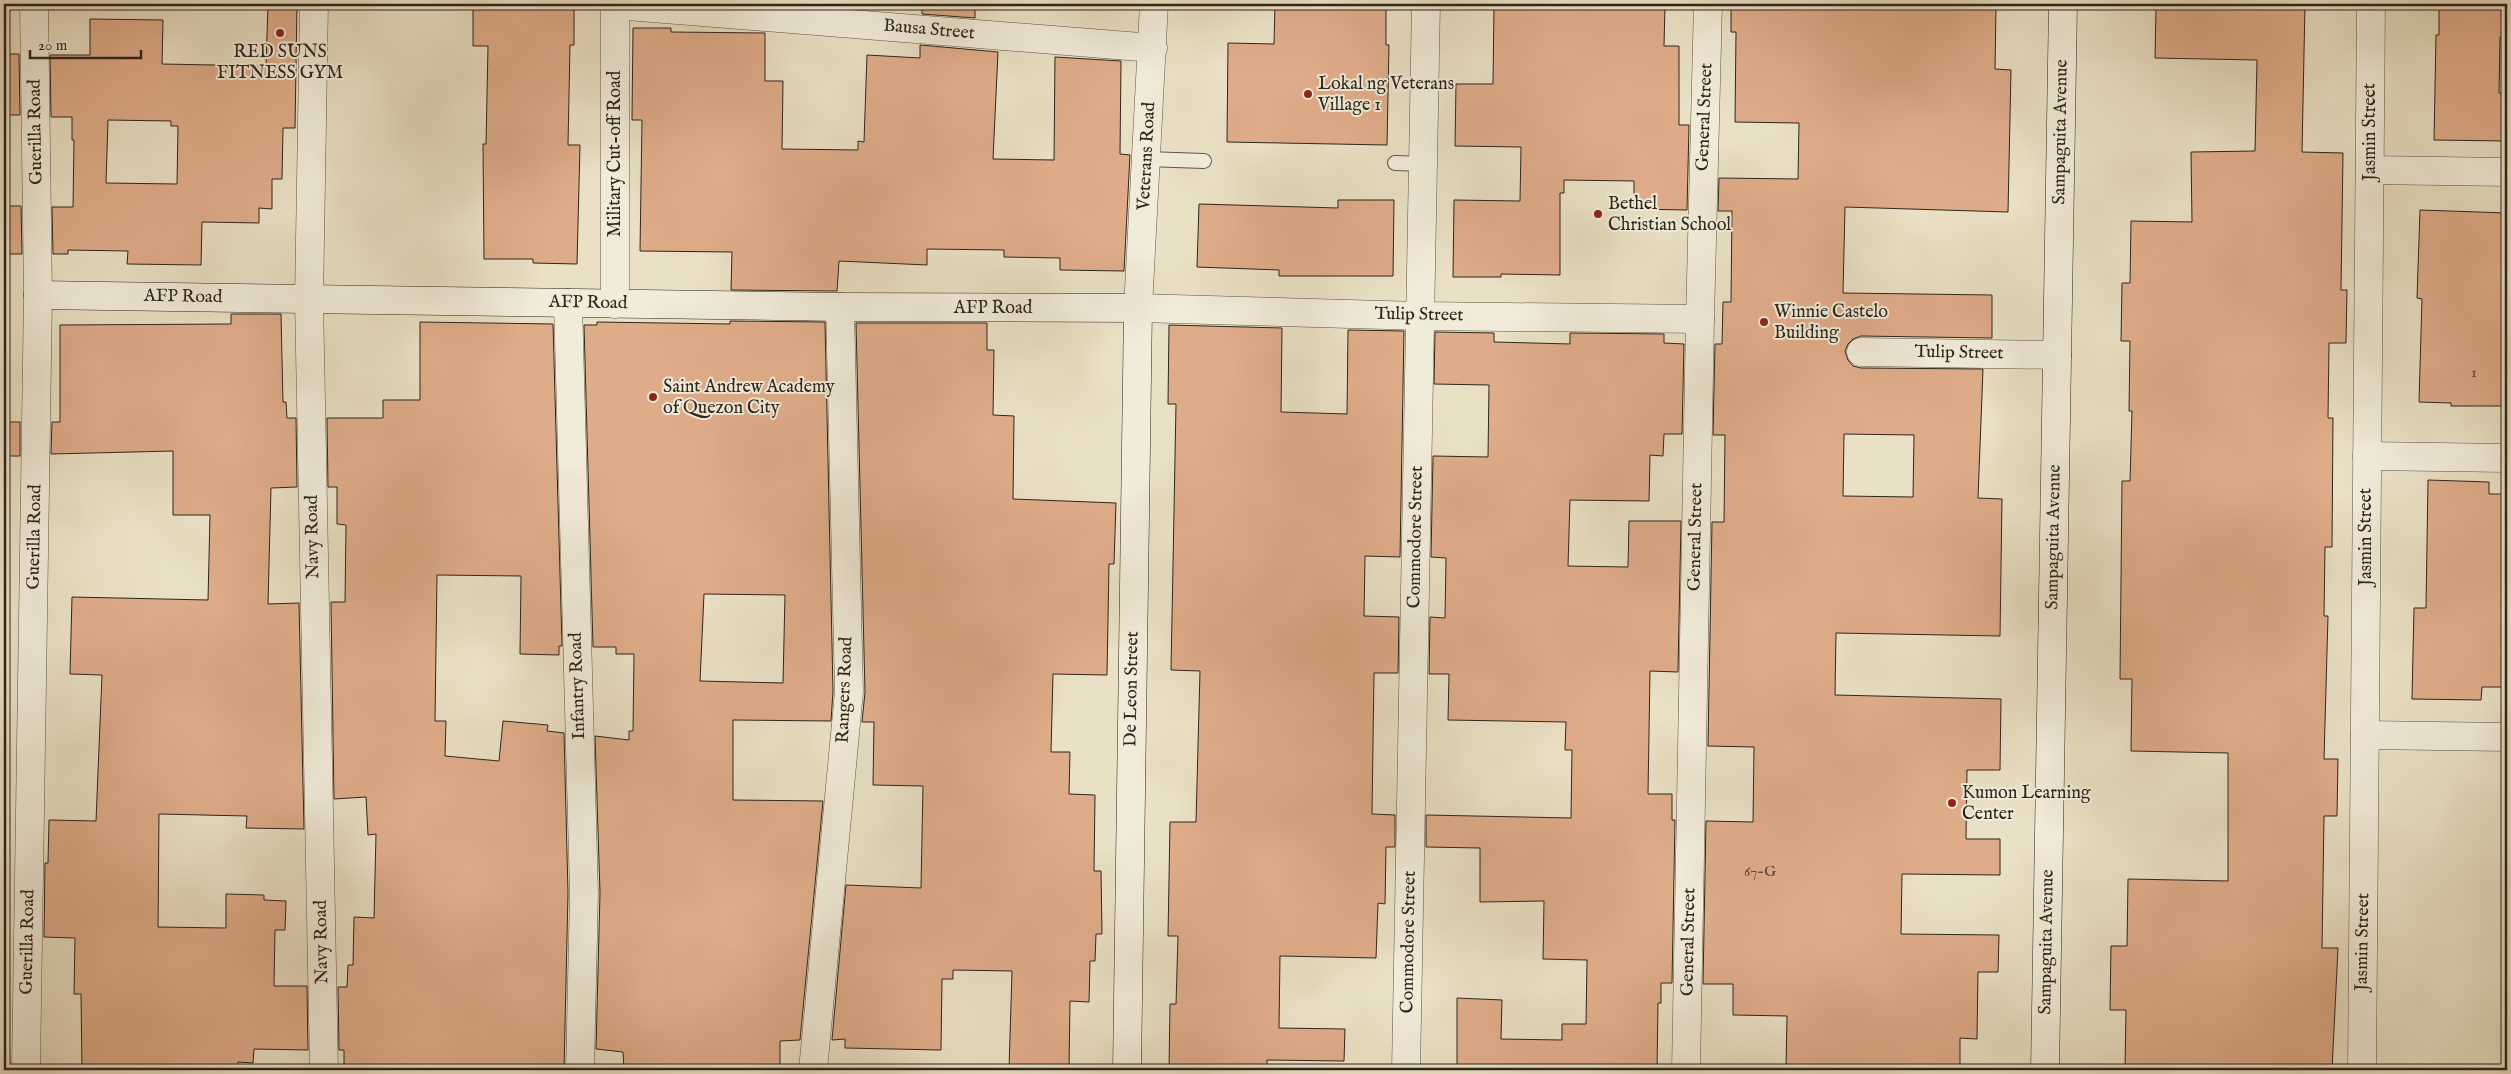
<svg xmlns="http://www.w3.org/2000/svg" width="2511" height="1074" viewBox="0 0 2511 1074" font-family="'IM FELL English',serif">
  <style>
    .building { fill: #dfac8a; stroke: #2e251c; fill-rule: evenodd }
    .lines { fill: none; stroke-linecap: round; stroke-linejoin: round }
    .lane-casing { stroke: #5d5446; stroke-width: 16 }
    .street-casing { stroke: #5d5446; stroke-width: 29 }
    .secondary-casing { stroke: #2e251c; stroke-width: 29 }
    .lane { stroke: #f1ebd9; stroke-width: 14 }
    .street { stroke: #f1ebd9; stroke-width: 28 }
    .secondary { stroke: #f1ebd9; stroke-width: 28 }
    .poi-dot { fill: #8f2418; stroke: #f1ebd9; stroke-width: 2 }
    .labels { text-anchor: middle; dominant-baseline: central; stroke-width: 4; stroke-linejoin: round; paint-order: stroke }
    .number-label { font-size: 15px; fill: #5a4738 }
    .street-label { font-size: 18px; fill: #2e251c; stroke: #f1ebd9 }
    .poi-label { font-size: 18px; fill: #2e251c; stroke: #f1ebd9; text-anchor: start }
  </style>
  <rect width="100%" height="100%" fill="#eae0c5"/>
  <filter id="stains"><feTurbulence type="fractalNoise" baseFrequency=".004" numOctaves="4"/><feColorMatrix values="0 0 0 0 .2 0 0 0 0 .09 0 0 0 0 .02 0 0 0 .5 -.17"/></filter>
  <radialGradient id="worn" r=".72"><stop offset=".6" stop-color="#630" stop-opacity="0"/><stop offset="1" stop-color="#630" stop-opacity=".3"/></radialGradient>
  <g class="building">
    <path d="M268,4H297L295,128H283L282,179H272V209L259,208V223L202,222L201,265L127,264L128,251L68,250V254H53L52,207H73L74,140H72V117H51L50,55H90V19L163,20L162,64L266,66ZM108,120L171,121V126H178L177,184L106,183Z"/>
    <polygon points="473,4 574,4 574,45 570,45 568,145 580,145 577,264 533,263 533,259 484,259 483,144 486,144 488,46 473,46"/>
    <polygon points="922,4 975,4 975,18 922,14"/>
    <polygon points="1275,4 1386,4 1386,45 1389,45 1387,145 1227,142 1228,43 1274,44"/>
    <polygon points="1494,4 1665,4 1664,46 1679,46 1679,125 1689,125 1687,210 1634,209 1634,181 1564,180 1564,193 1560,193 1560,275 1501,274 1501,277 1453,277 1454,200 1520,201 1521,147 1455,146 1456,84 1493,84"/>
    <path d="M1731,4H1996L1995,69L2011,70L2008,212L1845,207L1843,293L1992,295V338L1861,336L1853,339L1848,344L1845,351L1848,360L1853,366L1861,368L1983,369L1978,498L2002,499L2000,636L1836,633L1835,695L2001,699L2000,770H1967L1966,839H2000V875L1902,874L1901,934L1999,935L1998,972H1978L1977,1039L1960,1038V1070H1786L1787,1016L1733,1015V984H1703L1706,821L1753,822L1754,747L1708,746L1712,522H1724L1725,435H1713L1715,344H1722L1723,302H1731L1732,211H1718L1719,178L1798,179L1799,123L1735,122L1736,32H1731ZM1844,434L1914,435L1913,497L1843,496Z"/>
    <polygon points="2191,4 2305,4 2302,152 2343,153 2341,290 2347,290 2346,343 2329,343 2328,418 2333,418 2332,547 2325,547 2324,616 2328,616 2324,759 2338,759 2337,816 2324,816 2322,948 2338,948 2332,1070 2125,1070 2126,1010 2110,1010 2111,946 2127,946 2128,879 2228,881 2228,753 2131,751 2132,679 2120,679 2122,481 2130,481 2132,411 2129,411 2130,341 2121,341 2122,283 2130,283 2131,221 2192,222 2191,152 2255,151 2257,60 2155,58 2156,9 2191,9"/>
    <polygon points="2439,4 2507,4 2507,37 2500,37 2499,93 2507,93 2507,141 2434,140 2436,35 2439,35"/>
    <polygon points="633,28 671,28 671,32 765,33 765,81 783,81 782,149 858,150 858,141 864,142 867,55 920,58 920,45 998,52 993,159 1054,160 1055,57 1121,61 1120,154 1130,155 1124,271 1060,270 1060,258 1004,257 1004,250 927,249 927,265 839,261 837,291 731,290 732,252 640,251 642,120 632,120"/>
    <polygon points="4,54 19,54 20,115 4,115"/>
    <polygon points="1338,200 1394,200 1393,276 1279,276 1279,270 1197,267 1199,204 1338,208"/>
    <polygon points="4,206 21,206 22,254 4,254"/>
    <polygon points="2420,210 2507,213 2507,406 2451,406 2451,403 2419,402 2422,299 2417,298"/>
    <polygon points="231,314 281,314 283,402 286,402 287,418 296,418 297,487 271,488 268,604 299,603 304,829 246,828 247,816 159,814 158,927 226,928 226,894 264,895 264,900 286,901 285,930 275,930 274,986 307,986 308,1050 254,1049 253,1063 238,1062 238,1068 168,1067 168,1070 82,1070 81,994 74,994 75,938 44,937 45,863 48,863 49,820 96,821 102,675 70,674 72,597 208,600 210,515 173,515 173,451 51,454 52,422 60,422 60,325 231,324"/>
    <path d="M730,321L825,322L833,691L831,721L733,720V800L823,801L800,1040L780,1041V1070L624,1069L623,1052L596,1049L600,893L595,736L629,740V731H633L634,654H616V647H593L584,325H597V322L730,324ZM704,594L785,595L783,683L700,681Z"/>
    <polygon points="420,322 553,324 562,646 559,646 559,655 520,654 521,576 437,575 435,721 446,721 445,756 499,761 503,721 548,725 547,731 564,733 568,893 564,1070 344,1070 344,1050 339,1050 338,987 347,987 348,965 353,965 354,917 374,918 376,834 368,835 366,797 334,799 331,602 345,602 346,525 337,524 337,487 328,487 327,418 383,418 383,400 420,400"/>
    <polygon points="856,323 987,323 987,350 994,350 993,415 1014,416 1013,499 1116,503 1114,564 1109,564 1107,675 1053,674 1051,752 1070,752 1069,794 1095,795 1094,871 1101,871 1102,934 1096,934 1095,961 1090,961 1089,1002 1070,1001 1069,1070 1009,1070 1012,971 953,970 953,979 942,979 941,1050 845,1048 845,1039 832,1040 846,885 921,888 923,786 873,785 874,722 862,722 865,692"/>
    <polygon points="1169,325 1282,328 1281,412 1347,414 1348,330 1404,331 1400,557 1365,556 1364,616 1399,617 1398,673 1374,673 1372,814 1395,815 1395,847 1386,847 1385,904 1378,903 1376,958 1280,956 1279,1028 1345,1029 1344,1061 1267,1060 1267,1070 1169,1070 1170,1004 1176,1004 1178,936 1168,936 1170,822 1196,822 1200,671 1171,670 1176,404 1168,404"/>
    <polygon points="1435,332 1494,333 1494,342 1570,344 1570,333 1664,334 1664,343 1684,344 1682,434 1664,434 1663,456 1650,455 1649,501 1570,500 1568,566 1628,567 1629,521 1681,521 1678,672 1650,671 1648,794 1672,794 1672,820 1675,820 1672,983 1661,983 1661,1003 1658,1003 1657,1070 1457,1070 1457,998 1502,1000 1501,1039 1562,1040 1562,1024 1586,1024 1587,960 1543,959 1544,901 1480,902 1480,848 1426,847 1426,815 1571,818 1572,750 1565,750 1566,722 1448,720 1449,674 1429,674 1430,617 1445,618 1446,558 1431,557 1433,456 1488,457 1489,385 1434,384"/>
    <rect x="4" y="422" width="16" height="34"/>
    <polygon points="2428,480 2489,482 2489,494 2507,494 2507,687 2482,687 2481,700 2412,699 2414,608 2426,608"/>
  </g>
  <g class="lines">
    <g class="lane-casing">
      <g id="lane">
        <polyline points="1146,159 1204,161"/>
        <polyline points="1395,163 1423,164"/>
      </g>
    </g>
    <g class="street-casing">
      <g id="street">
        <polyline points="314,4 309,299 324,1070"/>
        <polyline points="1154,4 1138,308 1420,316 1700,319"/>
        <polyline points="615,5 1153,48"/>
        <polyline points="2370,170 2507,172"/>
        <polyline points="568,303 584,893 580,1070"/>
        <polyline points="615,304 615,4"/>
        <polyline points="1861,352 2057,355"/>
        <polyline points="2367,456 2507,458"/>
        <polyline points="2365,735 2507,737"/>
        <polyline points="26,1070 38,295 34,4"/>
        <polyline points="813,1070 849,692 840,307"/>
        <polyline points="1406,1070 1426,4"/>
        <polyline points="1686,1070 1700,319 1708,4"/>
        <polyline points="2362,1070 2371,4"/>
      </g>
    </g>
    <g class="secondary-casing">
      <g id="secondary">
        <polyline points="38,295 840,307 1138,308 1127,1070"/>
        <polyline points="2045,1070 2063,4"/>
      </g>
    </g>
    <use href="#lane" class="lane"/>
    <use href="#street" class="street"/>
    <use href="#secondary" class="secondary"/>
  </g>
  <g class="poi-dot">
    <circle cx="280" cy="33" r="5"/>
    <circle cx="1308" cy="94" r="5"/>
    <circle cx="1598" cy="214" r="5"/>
    <circle cx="1764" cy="322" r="5"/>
    <circle cx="653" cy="397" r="5"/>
    <circle cx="1952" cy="803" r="5"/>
  </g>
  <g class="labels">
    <g class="number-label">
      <text x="2474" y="372">1</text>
      <text x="1760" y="871">67-G</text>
    </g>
    <g class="street-label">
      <text transform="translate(929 30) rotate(5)">Bausa Street</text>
      <text transform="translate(1705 117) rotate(-88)">General Street</text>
      <text transform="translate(36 132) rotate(-91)">Guerilla Road</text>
      <text transform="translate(2061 132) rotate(-89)">Sampaguita Avenue</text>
      <text transform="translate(2370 132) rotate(-90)">Jasmin Street</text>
      <text transform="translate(615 154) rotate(-90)">Military Cut-off Road</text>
      <text transform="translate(1147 156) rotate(-87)">Veterans Road</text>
      <text transform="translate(183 297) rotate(1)">AFP Road</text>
      <text transform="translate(588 303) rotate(1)">AFP Road</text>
      <text x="993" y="308">AFP Road</text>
      <text transform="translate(1419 315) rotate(1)">Tulip Street</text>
      <text transform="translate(1959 353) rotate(1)">Tulip Street</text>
      <text transform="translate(35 537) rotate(-89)">Guerilla Road</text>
      <text transform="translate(313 537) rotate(-91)">Navy Road</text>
      <text transform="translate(1416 537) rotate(-89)">Commodore Street</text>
      <text transform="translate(1696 537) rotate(-89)">General Street</text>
      <text transform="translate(2054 537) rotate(-89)">Sampaguita Avenue</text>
      <text transform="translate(2366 537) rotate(-90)">Jasmin Street</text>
      <text transform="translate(578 686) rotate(-92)">Infantry Road</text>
      <text transform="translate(1132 689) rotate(-89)">De Leon Street</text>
      <text transform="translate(845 690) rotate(-88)">Rangers Road</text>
      <text transform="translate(28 942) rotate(-89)">Guerilla Road</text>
      <text transform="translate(322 942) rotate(-91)">Navy Road</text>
      <text transform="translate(1409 942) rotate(-89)">Commodore Street</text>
      <text transform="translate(1689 942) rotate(-89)">General Street</text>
      <text transform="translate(2047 942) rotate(-89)">Sampaguita Avenue</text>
      <text transform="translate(2363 942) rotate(-89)">Jasmin Street</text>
    </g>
    <g class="poi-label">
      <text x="280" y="52" text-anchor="middle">RED SUNS<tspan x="280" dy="21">FITNESS GYM</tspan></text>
      <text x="1318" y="84">Lokal ng Veterans<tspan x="1318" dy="21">Village 1</tspan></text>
      <text x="1608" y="204">Bethel<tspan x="1608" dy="21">Christian School</tspan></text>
      <text x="1774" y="312">Winnie Castelo<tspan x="1774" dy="21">Building</tspan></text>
      <text x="663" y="387">Saint Andrew Academy<tspan x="663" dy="21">of Quezon City</tspan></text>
      <text x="1962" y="793">Kumon Learning<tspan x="1962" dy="21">Center</tspan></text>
    </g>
  </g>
  <rect width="2511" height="1074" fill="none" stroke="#eae0c5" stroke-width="20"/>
  <rect x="5" y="5" width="2501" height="1064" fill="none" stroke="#2e251c" stroke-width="2.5"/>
  <rect x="10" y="10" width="2491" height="1054" fill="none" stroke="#2e251c"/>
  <path d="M30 50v8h111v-8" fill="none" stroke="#2e251c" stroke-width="2.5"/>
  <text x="38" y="50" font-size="15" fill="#2e251c" stroke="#f1ebd9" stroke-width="4" paint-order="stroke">20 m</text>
  <rect width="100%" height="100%" filter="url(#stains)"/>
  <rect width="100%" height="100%" fill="url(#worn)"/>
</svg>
